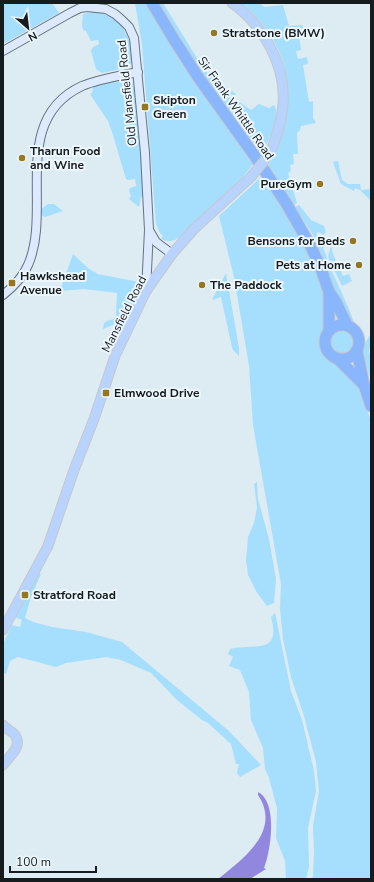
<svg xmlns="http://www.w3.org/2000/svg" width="374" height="882" viewBox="0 0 374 882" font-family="'Nunito Sans',sans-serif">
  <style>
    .green { fill: #a5dffd }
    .water { fill: #9287df }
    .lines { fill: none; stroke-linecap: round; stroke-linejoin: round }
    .secondary-casing { stroke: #67737a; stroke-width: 10 }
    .primary-casing { stroke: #c7c8c9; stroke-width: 11 }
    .highway-casing { stroke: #c7c8c9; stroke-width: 13 }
    .secondary { stroke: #dce9fe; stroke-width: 8 }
    .primary { stroke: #b8d3fe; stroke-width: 9 }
    .highway { stroke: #89b6fd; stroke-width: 11 }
    .primary-bridge-casing { stroke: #c7c8c9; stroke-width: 11; stroke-linecap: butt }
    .primary-bridge { stroke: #b8d3fe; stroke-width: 9 }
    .poi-dot { fill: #967720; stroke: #ecf7fd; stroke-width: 1.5 }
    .labels { text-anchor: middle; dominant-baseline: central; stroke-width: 4; stroke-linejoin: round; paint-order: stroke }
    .poi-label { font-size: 12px; font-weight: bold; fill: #161b1e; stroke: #ecf7fd; text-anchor: start }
    .street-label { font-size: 12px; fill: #161b1e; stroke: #ecf7fd }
  </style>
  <rect width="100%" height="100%" fill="#ddebf2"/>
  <g class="green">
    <polygon points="3,3 52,3 59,13 3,44"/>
    <path d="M135,3H146L177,56L253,164L244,176L182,235C176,241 169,243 161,239L163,236L160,233L156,224L142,45Z"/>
    <path d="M157,3H163L197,58L208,67L205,71L236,94L234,98L251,110L259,104L269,108L274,105C282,116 268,146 260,154L193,62Z"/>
    <path d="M241,3H260L264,7L283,5L289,26L302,25L303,28L298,29L301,50L296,51L298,59L307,57L308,64L303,65L309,102L313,101V118L316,123L301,126L300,130L297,133L298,154H293L294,164L290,165L291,171L288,173L297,203L294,205L268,166C301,109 294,45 241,3Z"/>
    <path d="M92,12C114,12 129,30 132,51C132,57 132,62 129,67L102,73L96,69L91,51L93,47L99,44L98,40L91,41L86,31L83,30L82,25L83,14Z"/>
    <polygon points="127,79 130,79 133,83 136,105 138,105 144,196 141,197 139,207 129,199 131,196 129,191 130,188 136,186 135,179 128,180 126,179 112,132 108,121 90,94 92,93 93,87 95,86"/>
    <polygon points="338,161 342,180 348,184 360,184 361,190 371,189 371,201 360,190 355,188 354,191 341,184 333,162"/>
    <path d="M261,177C282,202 322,267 324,300C325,308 325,317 324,325C323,333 319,340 321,348C325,360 339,365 347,373C361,387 366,404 371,422V879H312L313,875L314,851L313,826L319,791L316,762L304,716L291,677L283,639L280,609L281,584L253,425L249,366L234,277L219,216Z"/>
    <polygon points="48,204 54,204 63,211 45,217 41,215 41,209"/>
    <path d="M299,205L311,220L324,226L326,232L323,235L321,233L317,232V235L324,238L327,241L323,249C327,254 327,261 330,267C338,285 347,303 354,322L351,321L342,310L324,261L313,235L295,207Z"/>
    <polygon points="331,245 333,254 343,276 349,274 352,281 342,286 328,257"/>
    <polygon points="73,254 89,269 98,274 139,282 134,303 125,320 103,329 104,323 107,321 114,319 116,315 117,293 84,289 60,291"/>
    <polygon points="226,273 239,348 239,356 233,350 232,347 221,297 212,300"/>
    <circle cx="342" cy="341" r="13"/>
    <path d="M371,334V346L369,351L371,359V379C365,363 359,348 371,334Z"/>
    <polygon points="257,482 258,499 269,539 276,579 274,603 267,606 256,591 248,575 246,560 248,537 254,523 257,507 254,484"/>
    <polygon points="39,573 41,574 31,597 25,618 33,622 52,627 86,632 122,642 229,731 261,765 240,777 237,773 239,764 236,764 231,744 208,723 202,720 176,699 151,673 121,660 106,657 66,663 56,667 18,657 10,661 6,674 3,672 3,644 12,625 20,627 22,620 15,617"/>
    <path d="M275,613L291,691L302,720L314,771L316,791L308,828L309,867L306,879H286L285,861L276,838L277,808L269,778L265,769L263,748L251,720L249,692L240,670L229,666L233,657L228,654L230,649C253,643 282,656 271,617Z"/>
  </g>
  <path class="water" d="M258,792C278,802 271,850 264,868L266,869L250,879H218C243,859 282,831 258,795Z"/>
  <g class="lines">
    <g class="secondary-casing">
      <g id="secondary">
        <polyline points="3,51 70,13 80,8 87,7 106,9 115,14 122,20 129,27 134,38 145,153 149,230 146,291"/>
        <polyline points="149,230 156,242 172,254"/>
        <path d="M3,295C13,287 23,277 28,265C53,209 9,120 82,86C99,79 119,76 138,72"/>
      </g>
    </g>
    <g class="primary-casing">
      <g id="primary">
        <path d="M232,3C263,25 286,65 283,104C282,119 278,132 273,146"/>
        <polyline points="3,630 48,546 74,470 94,419 115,356 146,291 172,254 194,229 251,177"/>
        <path d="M3,725C6,729 12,731 15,735C23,747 9,756 3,765"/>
      </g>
    </g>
    <g class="highway-casing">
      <g id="highway">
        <polyline points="152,3 173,38 198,77 254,155 286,203 310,245 320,266 329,292 336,302 347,325"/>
        <circle cx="342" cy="342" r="17"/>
        <polyline points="329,331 329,292"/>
        <polyline points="357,351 364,385 371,406"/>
        <polyline points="337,358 364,385"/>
      </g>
    </g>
    <use href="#secondary" class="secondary"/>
    <use href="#primary" class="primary"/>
    <use href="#highway" class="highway"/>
    <g class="primary-bridge-casing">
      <polyline id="primary-bridge" points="251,177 264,161 273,146"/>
    </g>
    <use href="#primary-bridge" class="primary-bridge"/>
  </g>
  <g class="poi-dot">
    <circle cx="214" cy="33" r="4"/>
    <rect x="141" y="103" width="8" height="8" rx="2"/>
    <circle cx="22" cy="158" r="4"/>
    <circle cx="320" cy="184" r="4"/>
    <circle cx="353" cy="241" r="4"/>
    <circle cx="359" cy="265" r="4"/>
    <rect x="8" y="279" width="8" height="8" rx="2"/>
    <circle cx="202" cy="285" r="4"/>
    <rect x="102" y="389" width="8" height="8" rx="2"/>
    <rect x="21" y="591" width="8" height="8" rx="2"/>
  </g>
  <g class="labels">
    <g class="poi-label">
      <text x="222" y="33">Stratstone (BMW)</text>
      <text x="153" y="100">Skipton<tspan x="153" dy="14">Green</tspan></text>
      <text x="30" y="151">Tharun Food<tspan x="30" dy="14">and Wine</tspan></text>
      <text x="312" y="184" text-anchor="end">PureGym</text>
      <text x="345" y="241" text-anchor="end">Bensons for Beds</text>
      <text x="351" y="265" text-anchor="end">Pets at Home</text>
      <text x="20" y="276">Hawkshead<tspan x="20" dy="14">Avenue</tspan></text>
      <text x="210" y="285">The Paddock</text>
      <text x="114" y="393">Elmwood Drive</text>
      <text x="33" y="595">Stratford Road</text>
    </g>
    <g class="street-label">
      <text transform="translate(127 93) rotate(-96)">Old Mansfield Road</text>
      <text transform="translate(236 108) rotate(55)">Sir Frank Whittle Road</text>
      <text transform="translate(124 314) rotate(-63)">Mansfield Road</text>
    </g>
  </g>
  <rect width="374" height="882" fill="none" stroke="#161b1e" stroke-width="8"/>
  <g transform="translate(28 28) rotate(152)" stroke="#ecf7fd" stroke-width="3" paint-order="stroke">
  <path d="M0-3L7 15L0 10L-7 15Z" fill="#161b1e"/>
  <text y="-6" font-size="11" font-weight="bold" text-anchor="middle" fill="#161b1e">N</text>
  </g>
  <path d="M10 866v6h86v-6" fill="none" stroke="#161b1e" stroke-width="2"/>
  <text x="16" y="866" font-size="12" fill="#161b1e" stroke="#ecf7fd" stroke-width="3" paint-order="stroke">100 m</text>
</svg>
